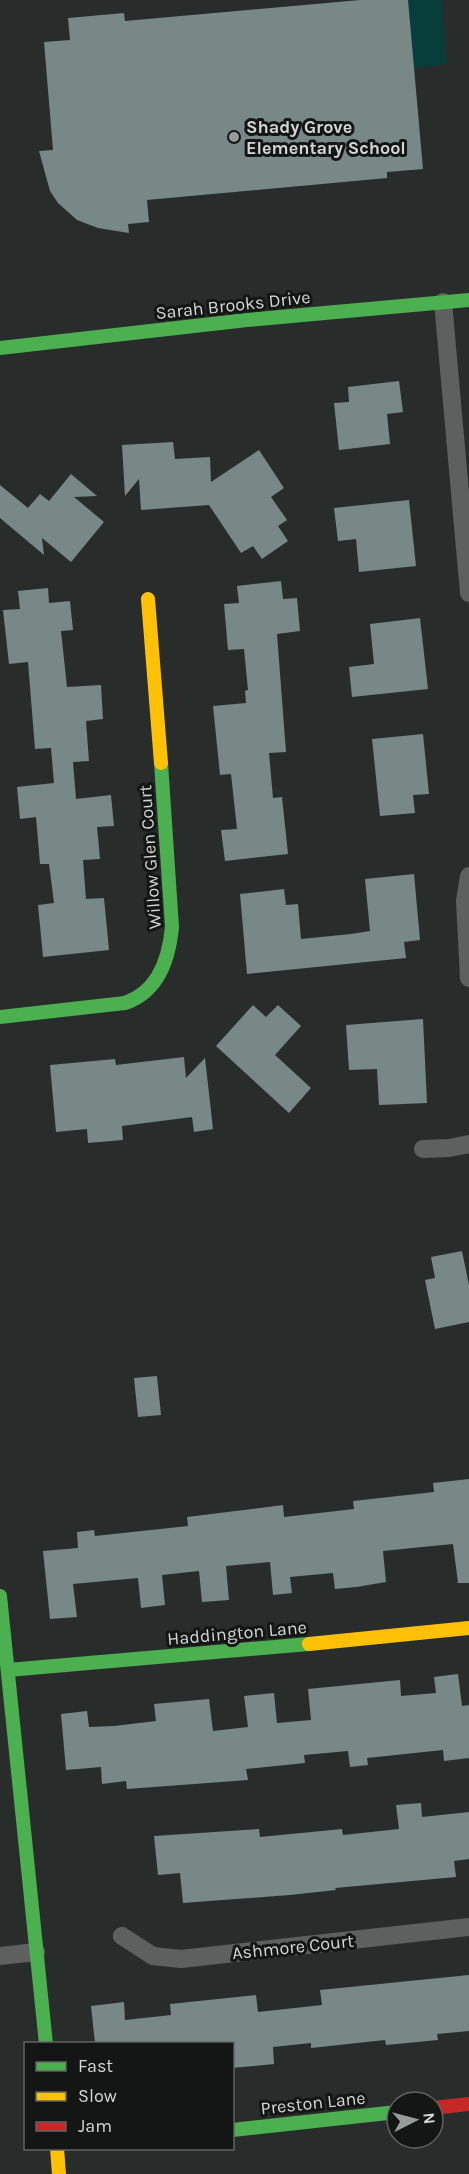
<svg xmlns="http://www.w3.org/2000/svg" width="469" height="2174" viewBox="0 0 469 2174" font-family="Karla,sans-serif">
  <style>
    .green { fill: #073e3b }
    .building { fill: #778886 }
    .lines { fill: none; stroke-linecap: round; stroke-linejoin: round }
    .street { stroke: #5e6060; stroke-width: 18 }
    .fast { stroke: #4caf50; stroke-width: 14 }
    .slow { stroke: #ffc107; stroke-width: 14 }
    .jam { stroke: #c62828; stroke-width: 14 }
    .poi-dot { fill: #969c9a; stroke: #131615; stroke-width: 2 }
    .labels { text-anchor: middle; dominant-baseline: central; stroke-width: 6; stroke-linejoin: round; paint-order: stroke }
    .poi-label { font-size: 18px; font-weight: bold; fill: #d2d7d6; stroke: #131615; text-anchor: start }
    .street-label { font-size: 18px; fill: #d2d7d6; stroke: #131615 }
  </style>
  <rect width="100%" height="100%" fill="#282d2c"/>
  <polygon class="green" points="408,0 442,0 446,64 414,68"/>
  <g class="building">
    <polygon points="360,0 408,0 423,169 387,172 387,178 147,200 149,222 128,224 129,233 98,228 77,220 58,203 50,191 39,151 53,150 44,42 70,40 68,18 124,13 125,21"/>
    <polygon points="399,381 403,412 387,414 390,444 339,450 334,403 349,402 348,387"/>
    <polygon points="173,442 175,459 210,457 211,482 259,450 284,488 271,497 287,520 278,526 288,541 262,559 253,546 241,553 209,505 141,510 139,479 125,496 122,445"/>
    <polygon points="71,474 97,496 74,497 104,522 71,562 42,538 44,555 0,518 0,485 28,508 40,494 49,501"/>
    <polygon points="409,500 416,566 359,572 356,539 338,541 334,508"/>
    <polygon points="281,581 283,599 297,598 300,631 277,634 286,752 269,753 273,798 282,797 288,854 225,861 221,830 237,829 231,774 220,775 213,706 246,703 245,691 248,690 244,649 228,650 224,604 239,603 237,586"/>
    <polygon points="48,588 49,603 70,601 73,630 61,631 67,687 101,685 103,719 86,721 89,761 73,762 76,799 111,795 114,826 97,827 100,859 83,860 86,899 104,898 109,950 43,957 38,905 54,903 49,864 40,864 36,817 20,819 17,787 54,783 51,748 35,749 28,662 9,664 3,610 20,609 18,591"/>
    <polygon points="420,618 428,689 352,697 349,667 374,664 370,624"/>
    <polygon points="423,734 429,794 413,795 415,813 380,816 372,739"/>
    <polygon points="414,874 420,940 404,942 406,958 247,974 240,894 284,889 286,905 298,904 301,939 351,934 370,931 365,879"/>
    <polygon points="253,1005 266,1017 278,1005 301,1026 275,1055 311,1088 289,1113 216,1046"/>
    <polygon points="423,1019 427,1103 379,1105 377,1069 349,1070 346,1025"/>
    <polygon points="184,1057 186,1078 205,1058 213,1129 194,1132 192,1117 122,1126 123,1140 88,1143 87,1129 56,1132 50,1065 115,1059 116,1065"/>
    <polygon points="462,1251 469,1285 469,1322 435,1329 425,1280 435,1278 431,1257"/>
    <polygon points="157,1376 161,1415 138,1417 134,1378"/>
    <polygon points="469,1479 469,1583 458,1583 453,1544 422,1547 383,1551 386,1582 356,1587 335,1589 333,1573 290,1577 292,1593 273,1595 270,1562 226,1566 229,1600 202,1602 199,1571 162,1575 165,1605 141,1608 138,1578 73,1584 77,1617 50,1619 43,1551 78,1548 77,1532 94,1530 95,1536 188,1526 187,1517 283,1505 284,1517 354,1509 353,1501 434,1492 433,1483"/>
    <polygon points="458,1674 462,1706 469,1705 469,1758 444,1761 443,1750 367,1758 368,1765 350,1767 348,1751 304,1755 305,1763 246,1769 248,1780 127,1789 126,1781 102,1784 101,1767 66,1770 61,1714 87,1711 89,1727 114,1726 156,1721 154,1704 209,1699 213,1731 248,1727 244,1696 274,1693 277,1723 311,1720 308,1689 400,1680 401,1696 436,1693 434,1677"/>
    <polygon points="421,1803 422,1817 469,1812 469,1859 454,1861 456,1877 335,1888 336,1890 290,1895 183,1903 180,1873 158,1875 154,1836 259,1829 260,1837 342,1829 343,1835 399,1829 396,1805"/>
    <polygon points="469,1975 469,2031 437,2034 438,2040 386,2045 385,2040 311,2048 311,2043 273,2047 274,2064 232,2068 232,2043 95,2043 91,2006 124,2002 125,2020 171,2015 170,2004 256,1995 258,2012 322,2005 320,1990"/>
  </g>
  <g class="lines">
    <g class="street">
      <polyline points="443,302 469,593"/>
      <polyline points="469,876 465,901 469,978"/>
      <polyline points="423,1149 449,1148 469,1144"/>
      <polyline points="122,1936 153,1956 181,1959 469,1927"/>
      <polyline points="0,1956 36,1952"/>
    </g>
    <g class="fast">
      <polyline points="0,348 247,320 469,300"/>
      <path d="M0,1017L125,1003C158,992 169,959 172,927L161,763"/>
      <polyline points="0,1596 46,2044"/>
      <polyline points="8,1670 309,1644"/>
      <polyline points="232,2130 397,2112"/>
    </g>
    <g class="slow">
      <polyline points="148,599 161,763"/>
      <polyline points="309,1644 469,1628"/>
      <polyline points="57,2148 59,2174"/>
    </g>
    <polyline class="jam" points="433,2108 469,2104"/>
  </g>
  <circle class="poi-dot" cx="234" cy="137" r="6"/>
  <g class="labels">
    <g class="poi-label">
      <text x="246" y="127">Shady Grove<tspan x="246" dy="21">Elementary School</tspan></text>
    </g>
    <g class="street-label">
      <text transform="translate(233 305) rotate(-6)">Sarah Brooks Drive</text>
      <text transform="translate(150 857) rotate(-94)">Willow Glen Court</text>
      <text transform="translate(237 1633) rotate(-5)">Haddington Lane</text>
      <text transform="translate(293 1947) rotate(-6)">Ashmore Court</text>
      <text transform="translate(313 2103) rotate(-6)">Preston Lane</text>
    </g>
  </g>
  <rect x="24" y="2042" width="210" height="108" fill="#131615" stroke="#5f6362" stroke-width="1.5"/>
  <rect x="36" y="2062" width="30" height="9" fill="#4caf50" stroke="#5f6362" stroke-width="1.5"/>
  <text x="78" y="2072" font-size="18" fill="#d2d7d6">Fast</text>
  <rect x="36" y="2092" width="30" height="9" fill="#ffc107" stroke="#5f6362" stroke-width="1.5"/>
  <text x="78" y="2102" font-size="18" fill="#d2d7d6">Slow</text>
  <rect x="36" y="2122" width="30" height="9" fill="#c62828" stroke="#5f6362" stroke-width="1.5"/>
  <text x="78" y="2132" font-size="18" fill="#d2d7d6">Jam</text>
  <g transform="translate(415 2120) rotate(84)"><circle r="28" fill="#131615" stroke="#5f6362" stroke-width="1.5"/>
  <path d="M0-4.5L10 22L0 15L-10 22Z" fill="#969c9a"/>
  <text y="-9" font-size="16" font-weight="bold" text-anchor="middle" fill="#d2d7d6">N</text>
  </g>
</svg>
